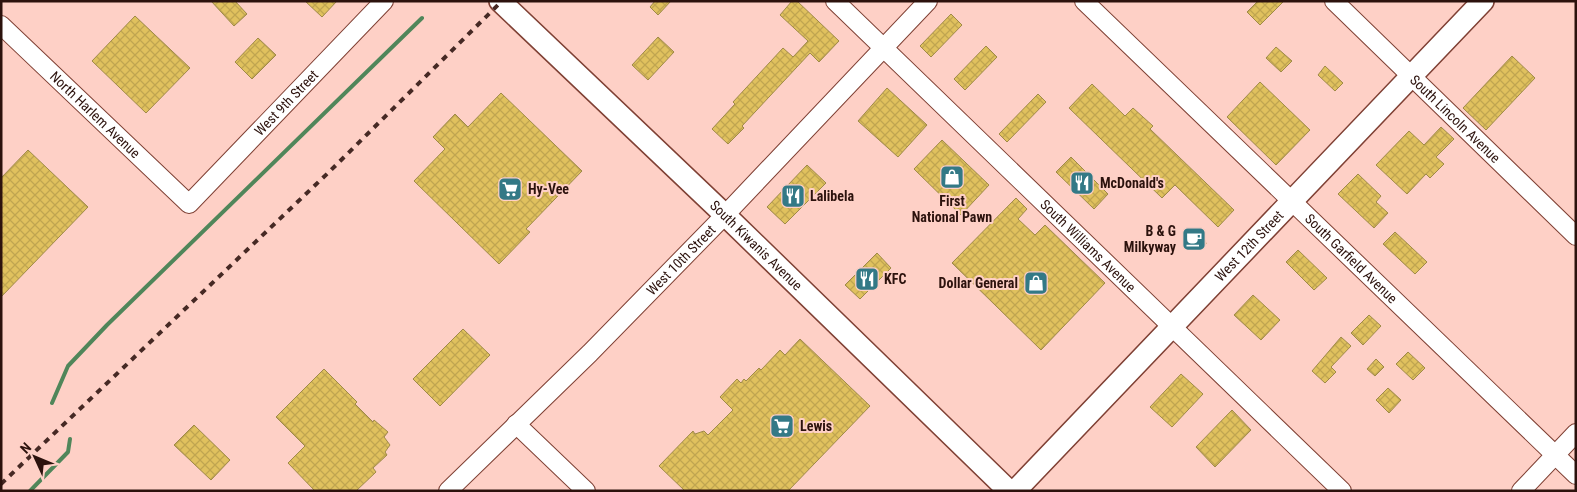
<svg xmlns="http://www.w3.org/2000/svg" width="1577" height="492" viewBox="0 0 1577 492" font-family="'Roboto Condensed',sans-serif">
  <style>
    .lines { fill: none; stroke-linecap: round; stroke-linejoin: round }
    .stream { stroke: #50865a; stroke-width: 4 }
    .building { fill: url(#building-cross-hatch); stroke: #9f8a48 }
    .minor-casing { stroke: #7f4034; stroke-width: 20 }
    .major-casing { stroke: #7f4034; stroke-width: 24 }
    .minor { stroke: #fff; stroke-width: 18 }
    .major { stroke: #fff; stroke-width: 21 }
    .rail { stroke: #462924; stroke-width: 4; stroke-dasharray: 6 6; stroke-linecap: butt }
    .labels { text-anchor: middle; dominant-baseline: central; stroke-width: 4; stroke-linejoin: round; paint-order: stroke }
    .street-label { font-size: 14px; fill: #2c120d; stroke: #fed0c6 }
    .poi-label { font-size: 14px; font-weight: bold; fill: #2c120d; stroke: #fed0c6; text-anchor: start }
  </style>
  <defs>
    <pattern id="building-cross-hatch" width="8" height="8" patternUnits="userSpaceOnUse" patternTransform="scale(1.25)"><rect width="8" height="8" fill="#e0c15e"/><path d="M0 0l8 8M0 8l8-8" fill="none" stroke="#c0a550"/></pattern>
  </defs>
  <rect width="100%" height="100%" fill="#fed0c6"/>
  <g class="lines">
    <g class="stream">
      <polyline points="52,403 68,366 107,325 422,18"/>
      <polyline points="30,491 68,452 70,439"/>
    </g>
  </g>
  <g class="building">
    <polygon points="211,1 235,1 247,14 234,26"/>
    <polygon points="305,1 337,1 322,17"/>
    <polygon points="655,1 671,1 658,15 650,7"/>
    <polygon points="792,1 797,1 839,41 819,62 810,53 742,126 744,128 728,144 712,129 735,104 733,102 783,48 793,57 808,41 780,15"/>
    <polygon points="1258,1 1284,1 1260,25 1247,12"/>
    <polygon points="951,14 962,25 931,57 920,46"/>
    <polygon points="135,16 190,68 146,113 92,61"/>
    <polygon points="658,37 674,52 648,80 632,65"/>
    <polygon points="258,38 276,55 252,79 235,62"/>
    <polygon points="986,46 997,57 965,90 954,79"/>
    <polygon points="1276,47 1292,61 1281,72 1266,58"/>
    <polygon points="1512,56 1535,78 1486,130 1463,108"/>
    <polygon points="1325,66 1343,83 1335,91 1318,75"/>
    <polygon points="1260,82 1310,130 1276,165 1227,117"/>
    <polygon points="1092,84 1125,116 1133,108 1153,126 1150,129 1234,210 1218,227 1175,185 1162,198 1069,108"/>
    <polygon points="887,88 927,125 898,157 858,121"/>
    <polygon points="501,93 582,171 526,229 530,232 499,264 414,181 445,149 433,137 455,114 468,127"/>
    <polygon points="1038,94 1046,102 1007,142 999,134"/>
    <polygon points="1441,127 1454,139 1436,157 1444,164 1430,178 1426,174 1407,194 1376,165 1409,131 1424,145"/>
    <polygon points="942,140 989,185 961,215 914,169"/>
    <polygon points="28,150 88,207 1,297 1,178"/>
    <polygon points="1071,157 1108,194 1094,209 1056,172"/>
    <polygon points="807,165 826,183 785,224 767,207"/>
    <polygon points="1358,174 1381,196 1376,202 1388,213 1374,228 1338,194"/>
    <polygon points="1016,198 1027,209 1018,219 1035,235 1045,225 1105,283 1041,350 952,263"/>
    <polygon points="1193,228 1205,240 1206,244 1199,250 1196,250 1183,238"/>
    <polygon points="1395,232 1427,262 1415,274 1383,244"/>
    <polygon points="1298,250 1327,278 1314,290 1286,262"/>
    <polygon points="877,253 891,268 860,299 845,285"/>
    <polygon points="1253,295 1280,320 1261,340 1234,315"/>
    <polygon points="1369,315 1381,326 1363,345 1351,333"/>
    <polygon points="463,329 490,355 440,406 413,379"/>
    <polygon points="1341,337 1351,346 1331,367 1336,372 1325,383 1312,371"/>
    <polygon points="800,339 870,406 788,491 685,491 659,466 693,431 695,434 704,431 708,435 733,410 720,397 737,379 741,383 744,379 746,381 759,368 761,370 780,350 785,355"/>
    <polygon points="1408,352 1425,368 1413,380 1396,364"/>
    <polygon points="1376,359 1384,367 1375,376 1367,369"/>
    <polygon points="324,369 357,402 355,404 373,422 374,420 388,432 384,437 390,445 385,452 387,455 373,468 376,472 356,491 315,491 288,463 305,446 276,417"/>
    <polygon points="1181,374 1203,394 1172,427 1150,407"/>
    <polygon points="1388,388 1401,400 1389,413 1376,400"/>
    <polygon points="1232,410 1251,430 1215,467 1196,447"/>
    <polygon points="194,425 230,460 211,480 174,445"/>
  </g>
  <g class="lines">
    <g class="minor-casing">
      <g id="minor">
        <path id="s1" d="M835,1L1342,491"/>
        <path id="s2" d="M1084,1L1576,475"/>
        <path id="s3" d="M1334,1L1576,236"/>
        <path id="s4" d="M1,25L189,204L384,1"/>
        <polyline points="516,424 586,491"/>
        <path id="s5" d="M448,491L590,353L725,215L928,1"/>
        <polyline points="1521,491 1576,433"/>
      </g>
    </g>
    <g class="major-casing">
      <g id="major">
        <path id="s6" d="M500,1L725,215L1009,491"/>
        <path id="s7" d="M1015,491L1483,1"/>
      </g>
    </g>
    <use href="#minor" class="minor"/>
    <use href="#major" class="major"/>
    <polyline class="rail" points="1,484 329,172 502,1"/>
  </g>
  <defs>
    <g id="shop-square" transform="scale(1.25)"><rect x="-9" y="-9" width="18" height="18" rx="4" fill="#337986" stroke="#fed0c6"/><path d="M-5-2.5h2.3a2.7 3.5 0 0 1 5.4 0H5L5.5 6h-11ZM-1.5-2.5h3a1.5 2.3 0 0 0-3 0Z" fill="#fff"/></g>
    <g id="restaurant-square" transform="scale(1.25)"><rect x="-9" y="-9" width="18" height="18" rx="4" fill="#337986" stroke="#fed0c6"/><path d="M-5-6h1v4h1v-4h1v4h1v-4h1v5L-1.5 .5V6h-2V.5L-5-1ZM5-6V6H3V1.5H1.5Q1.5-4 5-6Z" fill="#fff"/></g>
    <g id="supermarket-square" transform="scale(1.25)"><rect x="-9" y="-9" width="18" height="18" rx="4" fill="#337986" stroke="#fed0c6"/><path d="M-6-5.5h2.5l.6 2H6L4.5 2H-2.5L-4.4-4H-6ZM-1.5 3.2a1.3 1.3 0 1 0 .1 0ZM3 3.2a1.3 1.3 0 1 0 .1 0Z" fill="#fff"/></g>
    <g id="cafe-square" transform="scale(1.25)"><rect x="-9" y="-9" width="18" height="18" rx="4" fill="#337986" stroke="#fed0c6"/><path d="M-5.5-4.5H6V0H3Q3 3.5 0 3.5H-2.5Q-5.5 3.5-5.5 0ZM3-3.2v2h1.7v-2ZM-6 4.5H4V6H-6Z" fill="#fff"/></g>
  </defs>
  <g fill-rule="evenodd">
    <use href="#shop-square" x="952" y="177"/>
    <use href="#restaurant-square" x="1082" y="183"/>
    <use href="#supermarket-square" x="510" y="189"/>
    <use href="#restaurant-square" x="793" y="196"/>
    <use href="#cafe-square" x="1194" y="239"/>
    <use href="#restaurant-square" x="867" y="279"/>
    <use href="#shop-square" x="1036" y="283"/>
    <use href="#supermarket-square" x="782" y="426"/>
  </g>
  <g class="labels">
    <g class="street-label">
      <text stroke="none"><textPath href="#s4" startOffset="400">West 9th Street</textPath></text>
      <text stroke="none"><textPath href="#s4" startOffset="130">North Harlem Avenue</textPath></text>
      <text stroke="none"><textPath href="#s3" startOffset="169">South Lincoln Avenue</textPath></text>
      <text stroke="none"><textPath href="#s6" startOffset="354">South Kiwanis Avenue</textPath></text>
      <text stroke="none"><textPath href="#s1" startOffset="352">South Williams Avenue</textPath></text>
      <text stroke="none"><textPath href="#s7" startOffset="339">West 12th Street</textPath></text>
      <text stroke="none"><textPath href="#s2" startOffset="371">South Garfield Avenue</textPath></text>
      <text stroke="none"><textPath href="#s5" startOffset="328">West 10th Street</textPath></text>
    </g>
    <g class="poi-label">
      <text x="1100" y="183">McDonald's</text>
      <text x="528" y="189">Hy-Vee</text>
      <text x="810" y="196">Lalibela</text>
      <text x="952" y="201" text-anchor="middle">First<tspan x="952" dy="16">National Pawn</tspan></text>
      <text x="1176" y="231" text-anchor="end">B &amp; G<tspan x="1176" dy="16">Milkyway</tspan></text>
      <text x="884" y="279">KFC</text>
      <text x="1018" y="283" text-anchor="end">Dollar General</text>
      <text x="800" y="426">Lewis</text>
    </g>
  </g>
  <rect width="1577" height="492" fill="none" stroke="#2c120d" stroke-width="5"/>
  <g transform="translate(35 457) rotate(314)" stroke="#fed0c6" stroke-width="4" paint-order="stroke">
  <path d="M0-4L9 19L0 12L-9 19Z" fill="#2c120d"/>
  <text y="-8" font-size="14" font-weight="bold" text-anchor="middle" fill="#2c120d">N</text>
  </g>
</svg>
